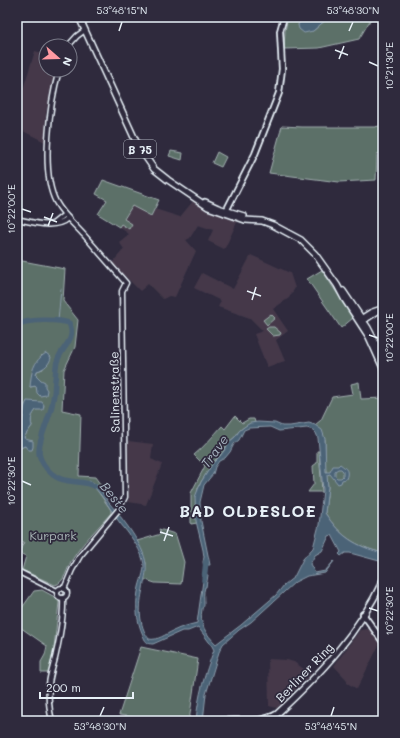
<svg xmlns="http://www.w3.org/2000/svg" width="400" height="738" viewBox="0 0 400 738" font-family="Mali,sans-serif">
  <style>
    .built { fill: #44394a }
    .green { fill: #5c6f68; stroke: #a2b0b0; fill-rule: evenodd }
    .water { fill: #4c6377; stroke: #8a9cab; fill-rule: evenodd }
    .lines { fill: none; stroke-linecap: round; stroke-linejoin: round }
    .stream { stroke: #8a9cab; stroke-width: 1 }
    .river { stroke: #4c6377; stroke-width: 5.5 }
    .tertiary-casing { stroke: #e8f1f8; stroke-width: 7 }
    .secondary-casing { stroke: #e8f1f8; stroke-width: 8 }
    .primary-casing { stroke: #e8f1f8; stroke-width: 8 }
    .tertiary { stroke: #2f2a3d; stroke-width: 4 }
    .secondary { stroke: #2f2a3d; stroke-width: 4.5 }
    .primary { stroke: #2f2a3d; stroke-width: 5 }
    .ticks { fill: none; stroke: #e8f1f8; stroke-width: 1.5 }
    .labels { text-anchor: middle; dominant-baseline: central; stroke-width: 3.5; stroke-linejoin: round; paint-order: stroke }
    .shield { fill: #2f2a3d; stroke: #b0b5c0; stroke-width: 1 }
    .shield-label { font-size: 11px; font-weight: bold; fill: #e8f1f8 }
    .street-label { font-size: 12px; fill: #e8f1f8; stroke: #2f2a3d }
    .park-label { font-size: 12px; fill: #a9b6b7; stroke: #2f2a3d }
    .water-label { font-size: 13px; font-style: italic; fill: #aab8c4; stroke: #2f2a3d }
    .district-label { font-size: 16px; font-weight: bold; letter-spacing: 1px; fill: #e8f1f8; stroke: #2f2a3d }
    .neatline { fill: none; stroke: #e8f1f8; stroke-width: 1.5 }
    .ticks-label { font-size: 10px; text-anchor: middle; fill: #e8f1f8 }
  </style>
  <rect width="100%" height="100%" fill="#2f2a3d"/>
  <filter id="ink" filterUnits="userSpaceOnUse"><feTurbulence type="fractalNoise" baseFrequency=".025" numOctaves="2"/><feDisplacementMap in="SourceGraphic" scale="8" xChannelSelector="R" yChannelSelector="G"/><feConvolveMatrix kernelMatrix="1 2 1 2 8 2 1 2 1" color-interpolation-filters="sRGB"/></filter>
  <g filter="url(#ink)">
    <g class="built">
      <polygon points="35,51 46,54 46,70 56,70 51,88 46,114 45,142 17,128 17,108"/>
      <polygon points="193,201 213,213 238,220 226,246 224,249 208,241 213,230 198,225 190,238 186,240 196,251 175,297 169,296 163,299 148,284 140,291 112,263 124,249 119,242 129,234 119,227 132,206 151,216 155,209 180,217"/>
      <polygon points="251,255 290,273 295,288 289,298 273,309 288,331 276,340 285,361 267,367 254,334 263,331 250,318 218,307 221,301 194,288 202,273 233,289"/>
      <polygon points="128,441 153,444 151,459 162,464 146,505 129,502"/>
      <polygon points="367,629 370,630 380,643 357,689 347,683 347,680 334,666 360,630"/>
      <polygon points="268,659 287,660 294,662 311,674 277,708 269,706"/>
    </g>
    <g class="green">
      <polygon points="288,17 302,17 298,25 313,31 329,17 372,17 359,39 319,48 284,49 285,31"/>
      <polygon points="383,125 383,152 377,154 376,180 339,182 269,173 282,126 302,127 375,127"/>
      <polygon points="171,151 183,153 182,160 169,156"/>
      <polygon points="217,152 226,157 221,167 212,163"/>
      <polygon points="103,180 159,200 151,216 132,206 124,219 132,224 129,229 121,224 119,227 98,214 107,200 96,194"/>
      <path d="M17,260L65,269L63,301L78,320L75,347L64,370L62,410L81,414L79,476L95,477L103,488V493L98,486L88,482L94,486L111,510V513C98,528 82,543 72,560C67,567 65,583 55,585L22,570L26,556L19,553L24,542L17,539V449L25,446L24,437L32,426C30,419 32,415 36,410L25,404L21,427L17,434ZM42,355L43,369L37,371L36,375L41,380L37,389L36,386L30,387Z"/>
      <polygon points="322,270 353,318 341,328 307,279"/>
      <polygon points="271,314 275,318 267,325 263,320"/>
      <polygon points="269,327 274,327 281,333 280,335 273,336 266,329"/>
      <path d="M359,382L361,399L383,398V553C355,546 341,537 325,513L328,487L325,465V439L315,425L321,420L332,397L353,394L351,384Z"/>
      <path d="M235,416L242,423L249,419H254L255,422L244,427L239,431L235,437L228,443L223,452L216,459L201,482L198,488L195,509L197,523L191,524V493L205,466L194,455C204,447 213,436 222,426L225,429Z"/>
      <polygon points="317,451 319,451 322,492 308,492 314,484 313,466 317,463"/>
      <polygon points="159,529 175,534 176,536 184,562 181,584 155,583 143,579 146,563 137,541 161,534"/>
      <polygon points="42,590 53,596 59,602 54,648 49,673 41,673 41,662 45,655 47,646 17,625 17,615 34,591"/>
      <polygon points="141,647 198,659 189,721 157,721 119,715"/>
    </g>
    <g class="water">
      <polygon points="302,17 329,17 313,31 304,33 299,29 298,25"/>
      <path d="M46,353L51,357C50,364 44,369 37,371L36,375L41,380L45,382V387L47,390L46,395L40,396L37,393L36,386L30,387C31,373 33,361 46,353Z"/>
      <path d="M27,401L42,402L44,405L43,410H36C32,415 30,419 32,426L24,437L25,439L33,441V447L32,450H28L25,446L17,449V434L21,427L25,405Z"/>
      <path d="M258,422L275,423L282,426H290L309,423L315,425L322,430L325,439L326,472H330L333,466H338L340,464C347,469 349,471 346,479L342,480L341,483L338,484L330,474L327,475L328,487L325,513C341,537 355,546 383,553V562L350,553H345L341,556L339,554L341,552L332,535L329,536L322,551L315,555L310,564L315,573L325,571L334,561L325,573L307,576L295,582L251,622L239,630L223,644L219,652L206,694L203,721H196C198,696 205,673 214,650L212,646L198,627L188,631H182L153,644C147,644 145,641 143,635C136,620 135,603 139,587C141,578 146,569 143,560C139,546 129,534 120,523C110,510 102,492 88,482L90,481C101,485 103,496 110,504C122,518 144,545 146,564C147,573 144,580 143,589C139,605 138,625 149,639C157,641 166,634 173,631C181,627 189,625 197,623L204,574L208,575L206,587H205C203,593 204,598 204,603C204,610 204,603 202,609C199,624 206,634 216,644L241,625L276,595L284,585L294,577L303,559L313,548L319,525L323,490L318,438L316,433L313,430L307,428L279,431L270,427L249,428L244,430L239,440L234,444L230,452L225,458L219,461L215,467L213,474L204,485L200,502L201,521L210,565H207L206,568H204L203,562L204,557L203,550L196,521L195,497L201,482L213,463L220,456L226,448L228,443L235,437L239,431L244,427L250,423ZM338,469H341L343,471V476L341,478H337L335,476V471Z"/>
    </g>
    <g class="lines">
      <polyline class="stream" points="58,321 61,289"/>
      <g class="river">
        <path d="M17,325C27,319 58,319 69,323C77,339 63,346 58,359C55,365 56,374 55,380C55,389 54,397 52,405C49,420 39,437 39,452C39,459 46,469 51,473C63,485 81,479 94,486"/>
        <polyline points="204,580 206,561"/>
      </g>
      <g class="tertiary-casing">
        <g id="tertiary">
          <polyline points="68,46 77,36 85,30"/>
          <path d="M59,70C50,102 40,172 56,202C63,215 74,224 84,235C98,251 112,267 126,283L122,291L125,497L119,509L80,556L72,570L64,589"/>
          <path d="M17,219C32,222 55,230 68,218"/>
          <polyline points="54,223 64,215"/>
          <polyline points="360,319 371,312 383,308"/>
          <polyline points="362,322 380,310"/>
          <polyline points="17,571 57,591"/>
          <circle cx="62" cy="593" r="5"/>
          <path d="M52,721C49,709 48,696 49,684C50,674 54,664 56,654C60,636 64,617 63,598"/>
        </g>
      </g>
      <g class="secondary-casing">
        <g id="secondary">
          <polyline points="225,213 255,154 279,93 282,69 280,31 284,17"/>
          <polyline points="363,614 383,642"/>
        </g>
      </g>
      <g class="primary-casing">
        <g id="primary">
          <polyline points="79,17 138,146 154,169 168,180 208,207 245,220 262,221 273,225 301,240 315,254 337,285 345,300 369,337 383,368"/>
          <polyline points="205,202 218,208 244,216"/>
          <polyline points="343,291 368,328 383,357"/>
          <path d="M220,721C239,719 261,724 277,714C319,675 359,633 383,580"/>
        </g>
      </g>
      <use href="#tertiary" class="tertiary"/>
      <use href="#secondary" class="secondary"/>
      <use href="#primary" class="primary"/>
    </g>
  </g>
  <path class="ticks" d="M119,31L122,22M349,31L353,22M335,50L348,55M339,59L344,46M369,62L378,66M22,209L31,212M44,217L57,222M48,226L53,213M247,291L261,296M252,300L256,287M369,335L378,338M22,481L31,485M160,532L173,536M164,541L169,527M369,608L378,611M100,716L104,707M331,716L334,707"/>
  <g class="labels">
    <rect class="shield" x="124" y="140" width="32" height="18" rx="3"/>
    <g class="shield-label">
      <text x="140" y="149">B 75</text>
    </g>
    <g class="street-label">
      <text transform="translate(114 392) rotate(-91)">Salinenstraße</text>
      <text transform="translate(304 672) rotate(-46)">Berliner Ring</text>
    </g>
    <g class="park-label">
      <text x="53" y="535">Kurpark</text>
    </g>
    <g class="water-label">
      <text transform="translate(214 451) rotate(-54)">Trave</text>
      <text transform="translate(115 497) rotate(51)">Beste</text>
    </g>
    <g class="district-label">
      <text x="248" y="510">BAD OLDESLOE</text>
    </g>
  </g>
  <rect width="400" height="738" fill="none" stroke="#2f2a3d" stroke-width="44"/>
  <g transform="translate(58 58) rotate(110)"><circle r="19" fill="#2f2a3d" stroke="#797a88"/>
  <path d="M0-3L7 15L0 10L-7 15Z" fill="#ff9aa2"/>
  <text y="-6" font-size="11" font-weight="bold" text-anchor="middle" fill="#e8f1f8">N</text>
  </g>
  <path d="M40 692v6h93v-6" fill="none" stroke="#e8f1f8" stroke-width="2"/>
  <text x="46" y="692" font-size="12" fill="#e8f1f8" stroke="#2f2a3d" stroke-width="3" paint-order="stroke">200 m</text>
  <rect x="22" y="22" width="356" height="694" class="neatline"/>
  <g class="ticks-label">
    <text x="122" y="14">53°48'15"N</text>
    <text x="353" y="14">53°48'30"N</text>
    <text transform="translate(389 66) rotate(-90)" y="4">10°21'30"E</text>
    <text transform="translate(11 209) rotate(-90)" y="4">10°22'00"E</text>
    <text transform="translate(389 338) rotate(-90)" y="4">10°22'00"E</text>
    <text transform="translate(11 481) rotate(-90)" y="4">10°22'30"E</text>
    <text transform="translate(389 611) rotate(-90)" y="4">10°22'30"E</text>
    <text x="100" y="730">53°48'30"N</text>
    <text x="331" y="730">53°48'45"N</text>
  </g>
</svg>
